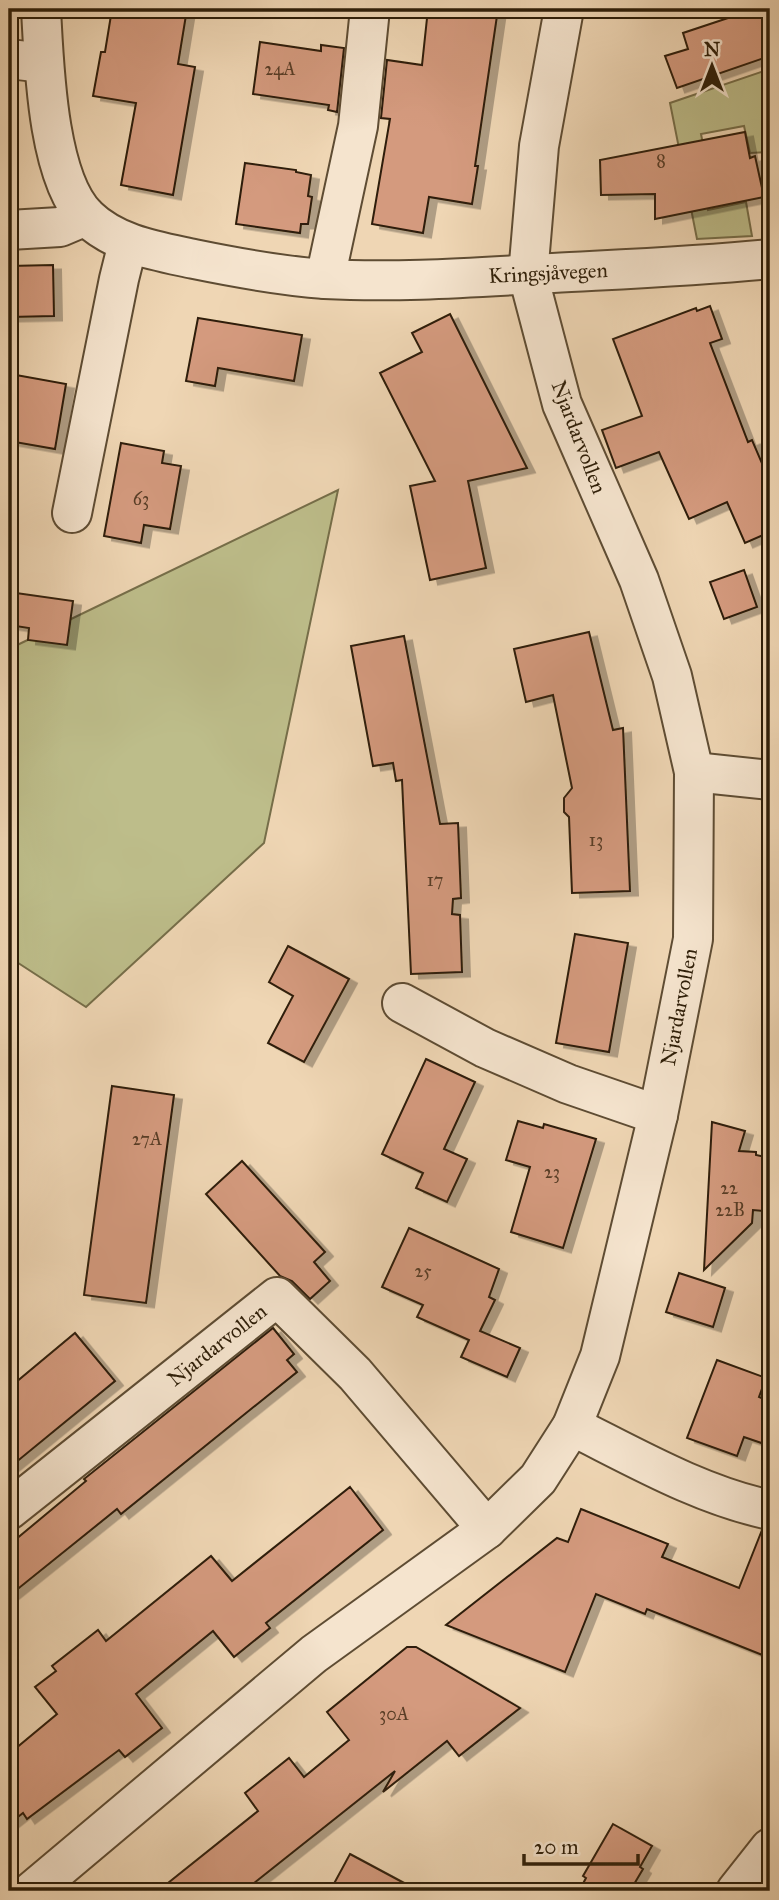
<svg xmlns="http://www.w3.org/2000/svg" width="779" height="1900" viewBox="0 0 779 1900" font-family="'IM FELL Great Primer',serif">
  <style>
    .green { fill: #bdbd8a; stroke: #766e49; stroke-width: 2 }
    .building { fill: #d49a7e; stroke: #2e1e08; stroke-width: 2; filter: url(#shadow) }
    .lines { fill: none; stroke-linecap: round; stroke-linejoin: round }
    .minor-casing { stroke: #5e4c33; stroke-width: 42 }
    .minor { stroke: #f5e4ce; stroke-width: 38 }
    .labels { text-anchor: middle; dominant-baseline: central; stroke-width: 7; stroke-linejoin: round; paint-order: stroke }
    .number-label { font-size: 18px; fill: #583d26 }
    .street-label { font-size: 21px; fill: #2e1e08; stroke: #f5e4ce }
  </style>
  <defs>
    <filter id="shadow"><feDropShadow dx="8" dy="4.5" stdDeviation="0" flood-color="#0004"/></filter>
  </defs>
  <rect width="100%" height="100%" fill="#efd6b4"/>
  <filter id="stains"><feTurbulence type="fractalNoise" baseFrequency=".00286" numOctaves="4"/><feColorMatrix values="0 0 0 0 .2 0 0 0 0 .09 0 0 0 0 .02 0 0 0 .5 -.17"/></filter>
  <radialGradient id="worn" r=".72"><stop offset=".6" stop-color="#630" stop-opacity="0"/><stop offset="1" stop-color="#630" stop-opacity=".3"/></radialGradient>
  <g class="green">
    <polygon points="770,69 770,152 750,153 744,126 701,134 709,175 702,176 708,210 746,202 752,236 697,239 670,103"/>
    <polygon points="338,490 264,843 86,1007 9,957 9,649"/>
  </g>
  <g class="building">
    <polygon points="112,9 187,9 178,64 195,67 173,195 121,185 136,103 93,96 101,52 105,52"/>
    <polygon points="428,9 498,9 475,166 478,166 472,204 429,197 423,233 372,224 390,119 381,118 387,60 422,65"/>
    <polygon points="752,10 753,13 761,10 770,36 770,56 677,88 665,56 688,49 683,33"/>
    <polygon points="260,42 321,51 321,45 344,48 337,112 328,110 329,105 253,94"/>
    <polygon points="745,132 750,158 755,156 764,197 655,219 655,194 601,195 600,160"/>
    <polygon points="245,163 296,170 296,172 311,175 308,196 312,197 308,224 301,224 300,233 236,224"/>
    <polygon points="53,265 54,316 9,317 9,266"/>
    <polygon points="710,306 722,339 710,343 748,442 752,440 770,482 770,532 745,543 727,502 689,519 659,452 616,468 602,430 642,416 613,339 696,308 697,311"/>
    <polygon points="450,314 527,468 468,481 486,568 430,580 410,486 435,481 380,373 422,352 412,333"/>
    <polygon points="198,318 302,335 294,381 218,368 215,386 186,381"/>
    <polygon points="16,375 66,384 55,449 9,441 9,412"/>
    <polygon points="121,443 164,451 162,463 181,466 170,529 144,525 141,543 104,536"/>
    <polygon points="744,570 757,607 724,619 710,582"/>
    <polygon points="9,592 73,601 67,645 28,640 29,628 9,625"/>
    <polygon points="589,632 613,730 623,728 630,891 572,893 569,817 564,812 564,798 572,788 553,695 526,702 514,649"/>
    <polygon points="404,636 440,824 458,823 461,898 453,899 452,914 460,915 462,972 411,974 402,780 396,781 393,763 373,766 351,646"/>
    <polygon points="575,934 628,943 609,1052 556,1043"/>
    <polygon points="288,946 349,979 304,1062 268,1043 293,996 269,982"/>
    <polygon points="426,1059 475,1082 444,1149 467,1159 447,1202 416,1188 423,1173 382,1154"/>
    <polygon points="112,1086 174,1095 146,1303 84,1295"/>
    <polygon points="518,1121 543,1128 544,1124 596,1139 563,1248 511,1232 530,1167 506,1160"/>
    <polygon points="712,1122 745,1131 739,1151 756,1152 756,1155 770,1158 770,1193 766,1193 765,1211 753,1210 752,1223 704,1270"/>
    <polygon points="242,1161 325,1252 314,1262 330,1281 310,1299 292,1281 280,1276 206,1194"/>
    <polygon points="409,1228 499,1269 489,1297 495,1300 480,1331 520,1348 507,1377 461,1357 469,1340 417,1317 423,1305 382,1287"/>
    <polygon points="679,1273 725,1288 713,1327 666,1312"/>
    <polygon points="273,1328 294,1354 287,1360 297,1372 121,1514 117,1509 9,1596 9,1545 86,1481 84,1479"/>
    <polygon points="75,1333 115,1381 9,1468 9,1388"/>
    <polygon points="717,1360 766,1378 759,1397 770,1402 770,1446 744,1437 737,1456 687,1438"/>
    <polygon points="350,1487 383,1530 266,1623 270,1628 234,1657 213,1631 136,1694 162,1728 125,1757 119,1750 27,1819 23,1813 9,1824 9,1754 57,1714 35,1687 56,1671 52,1666 98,1630 106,1641 211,1556 232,1581"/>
    <polygon points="581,1509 668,1544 662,1557 739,1588 762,1530 770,1531 770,1658 647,1609 645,1614 596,1594 565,1672 446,1625 557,1538 568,1542"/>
    <polygon points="407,1647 416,1647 520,1708 459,1756 447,1741 383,1792 395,1771 244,1891 158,1891 258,1811 245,1793 289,1758 304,1777 349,1740 327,1712"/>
    <polygon points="613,1824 652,1846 640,1867 643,1869 630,1891 579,1891 586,1878 583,1876"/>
    <polygon points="350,1854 419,1891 330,1891"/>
  </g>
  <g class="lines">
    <g class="minor-casing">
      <g id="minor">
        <path d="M41,9C44,63 47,178 87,217C116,245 157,251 194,259C238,268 281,276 325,279C401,283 478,277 553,273C626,269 698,266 770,259"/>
        <polyline points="9,59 44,63"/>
        <polyline points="9,230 60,227 86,216"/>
        <polyline points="325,279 358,126 370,9"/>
        <polyline points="72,513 119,279 128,243"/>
        <polyline points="694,772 770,780"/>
        <polyline points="402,1003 485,1048 568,1084 658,1115"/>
        <path d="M572,1426C636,1458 700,1495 770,1510"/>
        <polyline points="9,1510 277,1297 355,1374 487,1529"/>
        <polyline points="32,1891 314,1654 487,1529 538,1479 572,1426 600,1356 658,1115 693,939 694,772 672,676 639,580 562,404 528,275 539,146 564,9"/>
        <polyline points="736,1891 770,1848"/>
      </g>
    </g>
    <use href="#minor" class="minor"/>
  </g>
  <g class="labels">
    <g class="number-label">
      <text x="280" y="69">24A</text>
      <text x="661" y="161">8</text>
      <text x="141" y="499">63</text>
      <text x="596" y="840">13</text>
      <text x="435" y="880">17</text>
      <text x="147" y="1139">27A</text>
      <text x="552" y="1172">23</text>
      <text x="729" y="1188">22</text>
      <text x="730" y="1210">22B</text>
      <text x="423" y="1271">25</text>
      <text x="394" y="1714">30A</text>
    </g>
    <g class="street-label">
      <text transform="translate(548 273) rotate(-3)">Kringsjåvegen</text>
      <text transform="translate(579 437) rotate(69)">Njardarvollen</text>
      <text transform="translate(679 1007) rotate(-79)">Njardarvollen</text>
      <text transform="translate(217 1345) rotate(-38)">Njardarvollen</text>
    </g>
  </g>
  <rect width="779" height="1900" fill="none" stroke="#efd6b4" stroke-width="35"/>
  <rect x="10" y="10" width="758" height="1879" fill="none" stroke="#2e1e08" stroke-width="3.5"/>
  <rect x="18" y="18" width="744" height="1865" fill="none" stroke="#2e1e08" stroke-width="2"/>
  <g transform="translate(712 66)" stroke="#f5e4ce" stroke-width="5" paint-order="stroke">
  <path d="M0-5L12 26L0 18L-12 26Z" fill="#2e1e08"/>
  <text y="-10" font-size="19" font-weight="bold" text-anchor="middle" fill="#2e1e08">N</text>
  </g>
  <path d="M524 1854v10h114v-10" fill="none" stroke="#2e1e08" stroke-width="3.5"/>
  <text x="534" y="1854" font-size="21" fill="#2e1e08" stroke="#f5e4ce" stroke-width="5" paint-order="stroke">20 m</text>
  <rect width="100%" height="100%" filter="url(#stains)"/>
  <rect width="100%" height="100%" fill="url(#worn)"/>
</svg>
